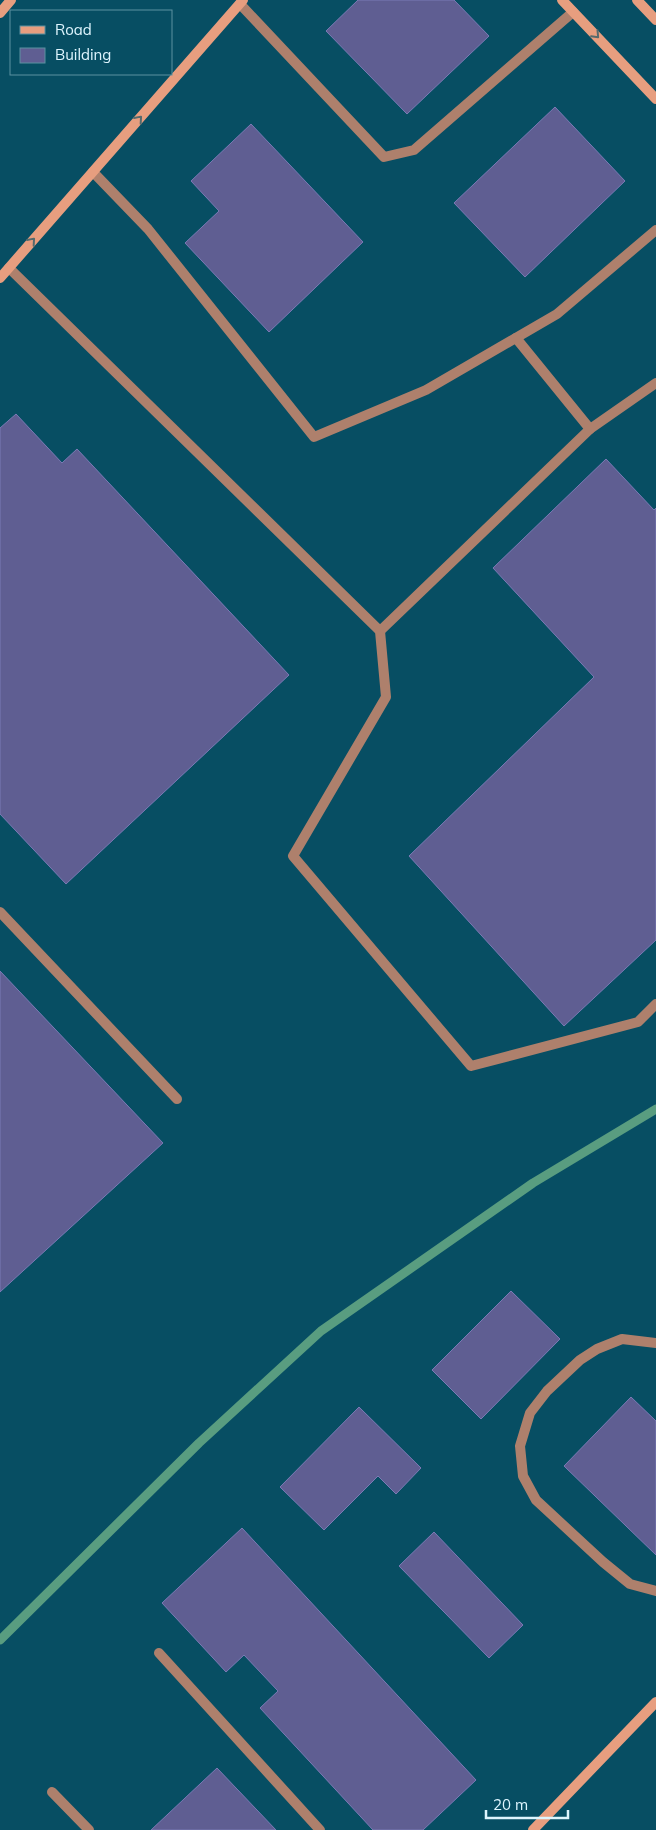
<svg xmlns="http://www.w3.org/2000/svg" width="656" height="1830" viewBox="0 0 656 1830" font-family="Mulish,sans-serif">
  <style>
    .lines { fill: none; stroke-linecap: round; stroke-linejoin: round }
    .stream { stroke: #599d80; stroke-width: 9 }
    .building { fill: #5f5e92; stroke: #7b7ab5 }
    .lane { stroke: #ae806c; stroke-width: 10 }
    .secondary { stroke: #e79e7f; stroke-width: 10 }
    .oneway { stroke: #556a6d }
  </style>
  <rect width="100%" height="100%" fill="#074e63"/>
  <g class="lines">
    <polyline class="stream" points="0,1640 199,1443 321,1331 533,1183 656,1109"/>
  </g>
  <g class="building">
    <polygon points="358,0 454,0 489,36 407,114 326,31"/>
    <polygon points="555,107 625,181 525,277 454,203"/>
    <polygon points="251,124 363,242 269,332 185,243 219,211 191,181"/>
    <polygon points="16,414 62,463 77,449 289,675 66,884 0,814 0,428"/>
    <polygon points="606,459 654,510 656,508 656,940 564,1026 409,856 594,677 493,568"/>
    <polygon points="0,971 163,1143 0,1292"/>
    <polygon points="511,1291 560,1339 481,1419 432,1370"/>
    <polygon points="631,1397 656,1421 656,1555 564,1466"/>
    <polygon points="359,1407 421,1468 396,1494 378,1476 324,1530 280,1487"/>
    <polygon points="242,1528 476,1780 423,1830 373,1830 260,1708 278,1691 244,1655 226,1672 162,1603"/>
    <polygon points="434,1532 523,1625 489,1658 399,1566"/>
    <polygon points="217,1768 276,1830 151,1830"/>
  </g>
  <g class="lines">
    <g class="lane">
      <polyline points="240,4 384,157 414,150 573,12"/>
      <polyline points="93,172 148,229 314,437 426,390 557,314 656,230"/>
      <polyline points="9,268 380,631 386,697 293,856 471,1066 638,1022 656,1004"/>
      <polyline points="516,338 590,429"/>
      <polyline points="380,631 590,429 656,383"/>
      <polyline points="0,912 177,1099"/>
      <polyline points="656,1343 622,1339 597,1349 580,1360 547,1391 530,1413 520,1446 523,1476 536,1500 603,1562 630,1584 656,1591"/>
      <polyline points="159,1653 320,1830"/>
      <polyline points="52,1792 89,1830"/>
    </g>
    <g class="secondary">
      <polyline points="562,0 656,99"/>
      <polyline points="637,0 656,20"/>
      <polyline points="0,13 11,0"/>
      <polyline points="0,278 243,0"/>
      <polyline points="533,1830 656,1702"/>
    </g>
  </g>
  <defs><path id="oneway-chevron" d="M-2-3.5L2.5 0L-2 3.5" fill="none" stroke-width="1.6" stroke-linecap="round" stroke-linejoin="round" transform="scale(1.25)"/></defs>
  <g class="oneway">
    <use href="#oneway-chevron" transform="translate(596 35) rotate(47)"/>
    <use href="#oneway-chevron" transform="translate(139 119) rotate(-49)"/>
    <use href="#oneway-chevron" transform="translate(32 241) rotate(-49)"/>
  </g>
  <rect x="10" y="10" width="162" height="65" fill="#074e63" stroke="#5d91a1"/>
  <rect x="20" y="26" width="25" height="8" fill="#e79e7f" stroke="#5d91a1"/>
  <text x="55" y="35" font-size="15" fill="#def5fe">Road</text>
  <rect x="20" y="48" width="25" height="15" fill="#5f5e92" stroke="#5d91a1"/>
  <text x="55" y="60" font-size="15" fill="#def5fe">Building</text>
  <path d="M486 1810v8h82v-8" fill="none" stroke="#def5fe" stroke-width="2.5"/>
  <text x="493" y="1810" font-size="15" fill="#def5fe" stroke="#074e63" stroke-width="4" paint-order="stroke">20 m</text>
</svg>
